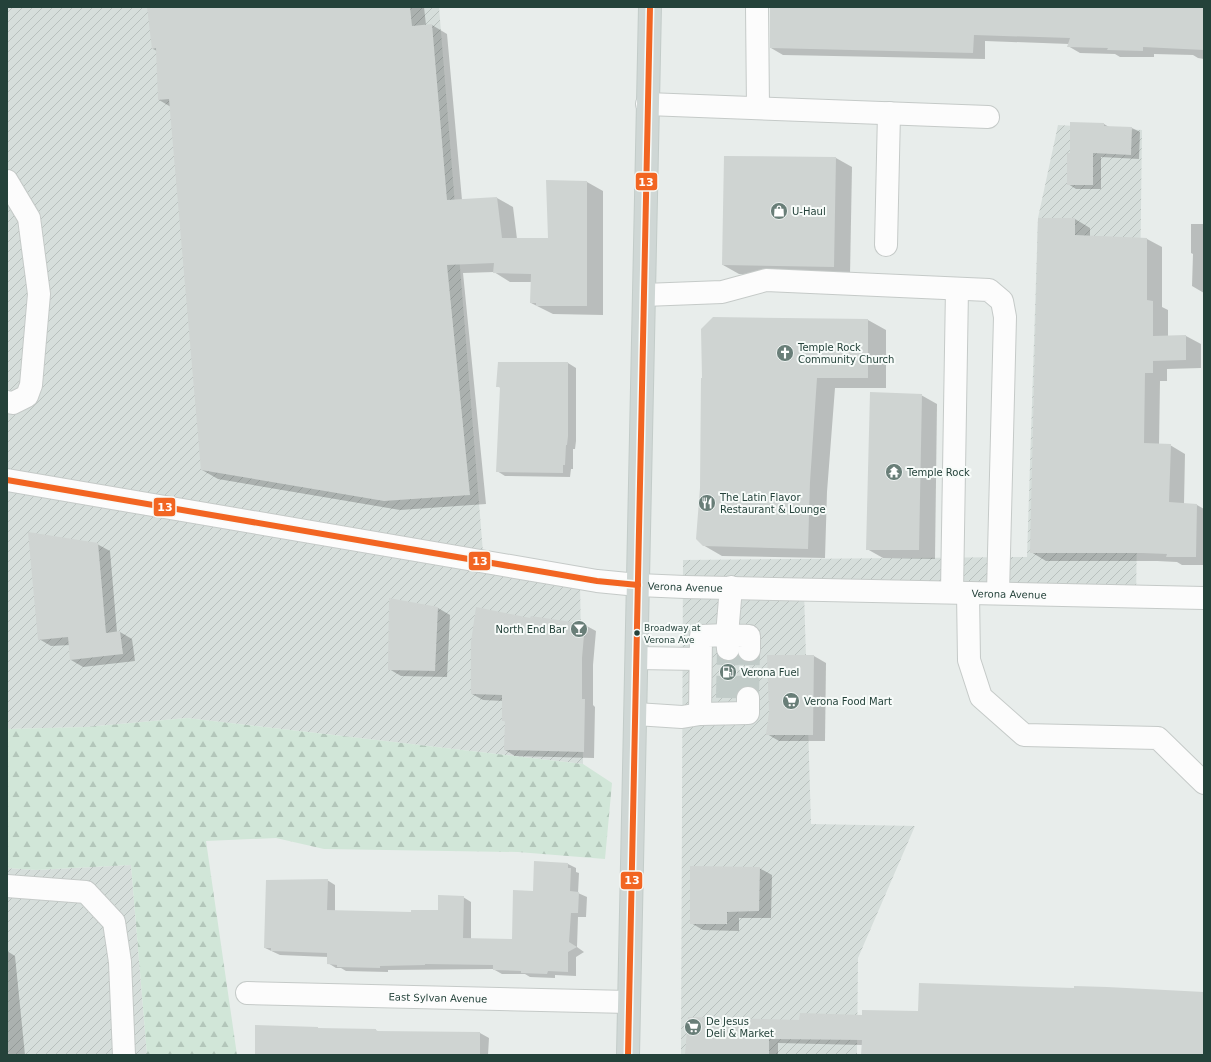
<svg xmlns="http://www.w3.org/2000/svg" width="1211" height="1062" viewBox="0 0 1211 1062" font-family="'DejaVu Sans',sans-serif">
  <style>
    .industrial { fill: url(#industrial-furrows) }
    .forest { fill: url(#forest-firs) }
    .shadow { fill: #0003 }
    .building { fill: #cfd4d2 }
    .lines { fill: none; stroke-linecap: round; stroke-linejoin: round }
    .minor-tunnel { stroke: #c1cbc8; stroke-width: 22; stroke-dasharray: 22 11; stroke-linecap: butt }
    .minor-casing { stroke: #c5cac8; stroke-width: 24 }
    .major-casing { stroke: #c3ccc9; stroke-width: 24 }
    .minor { stroke: #fcfcfc; stroke-width: 22 }
    .major { stroke: #cfd7d5; stroke-width: 22 }
    .bus-1-casing { stroke: #f7fbf9; stroke-width: 9 }
    .bus-1 { stroke: #f26522; stroke-width: 6 }
    .bus-dot { fill: #24423a; stroke: #f7fbf9; stroke-width: 1.5 }
    .labels { text-anchor: middle; dominant-baseline: central; stroke-width: 4; stroke-linejoin: round; paint-order: stroke }
    .bus-label { font-size: 9px; fill: #24423a; stroke: #f7fbf9; text-anchor: start }
    .poi-label { font-size: 10px; fill: #24423a; stroke: #f7fbf9; text-anchor: start }
    .street-label { font-size: 10px; fill: #24423a; stroke: #f7fbf9 }
    .line-badge { stroke: #f7fbf9; stroke-width: 1.5 }
    .badge-label { font-size: 11px; text-anchor: middle; font-weight: bold; fill: #fff }
  </style>
  <defs>
    <pattern id="industrial-furrows" width="10" height="10" patternUnits="userSpaceOnUse"><rect width="10" height="10" fill="#d6dedb"/><path d="M-1 1l2-2M0 10L10 0M9 11l2-2" fill="none" stroke="#b8c0bd"/></pattern>
    <pattern id="forest-firs" width="22" height="20" patternUnits="userSpaceOnUse"><rect width="22" height="20" fill="#d1e6d8"/><path d="M5 1l3.5 6h-7zM16 11l3.5 6h-7z" fill="#b3c6ba"/></pattern>
  </defs>
  <rect width="100%" height="100%" fill="#e8edeb"/>
  <g class="industrial">
    <polygon points="7,7 439,7 484,565 580,582 583,764 187,718 86,727 7,729"/>
    <polygon points="1058,125 1142,130 1136,603 804,591 811,824 915,826 858,958 857,1055 681,1055 683,560 1027,557 1038,218"/>
    <polygon points="131,865 147,1055 7,1055 7,868 36,870"/>
  </g>
  <polygon class="forest" points="187,718 583,764 612,783 605,859 518,852 324,849 276,838 206,841 237,1055 147,1055 131,865 36,870 7,868 7,729 86,727"/>
  <g class="shadow">
    <polygon points="148,7 424,7 426,25 432,25 447,34 462,200 497,198 513,207 517,239 549,239 587,182 603,191 603,315 553,314 531,303 532,282 510,282 494,272 463,273 486,504 400,510 218,479 202,470 171,107 159,100 157,51 153,49"/>
    <polygon points="771,7 1204,7 1204,59 1198,58 1193,55 1154,54 1154,57 1120,57 1115,54 1080,53 1068,46 1069,44 985,41 985,59 783,55 771,48"/>
    <polygon points="1104,124 1109,127 1132,128 1140,132 1139,159 1101,157 1101,189 1076,189 1068,184"/>
    <polygon points="836,158 852,167 850,275 739,274 723,265"/>
    <polygon points="1039,219 1075,219 1090,228 1090,237 1147,239 1162,247 1162,307 1168,310 1168,336 1186,336 1201,344 1201,368 1167,369 1167,381 1160,381 1159,445 1170,445 1185,454 1184,504 1197,505 1204,509 1204,565 1182,565 1177,562 1157,561 1046,561 1031,552"/>
    <polygon points="1191,224 1204,224 1204,293 1192,286 1193,254 1191,253"/>
    <polygon points="714,318 868,320 886,330 886,388 835,388 827,492 825,558 722,556 703,545 701,488"/>
    <polygon points="568,363 576,368 576,441 575,449 573,449 573,469 571,469 570,477 505,476 497,471 501,388 497,386"/>
    <polygon points="921,395 937,404 935,559 883,558 867,549"/>
    <polygon points="97,544 110,551 117,632 120,632 132,639 135,661 83,667 71,660 70,645 51,646 39,639"/>
    <polygon points="438,608 450,615 447,677 401,676 389,669"/>
    <polygon points="531,620 585,625 596,631 593,665 593,705 595,707 594,758 515,756 505,750 506,722 503,720 503,701 483,700 472,694"/>
    <polygon points="814,656 826,663 825,741 779,741 767,734"/>
    <polygon points="568,864 576,868 576,872 579,873 578,893 587,897 586,917 578,917 577,947 584,952 576,957 576,976 555,975 555,978 530,977 525,974 502,974 493,969 388,970 388,972 346,971 341,968 336,968 328,963 328,957 280,955 265,948 327,880 335,885 335,911 412,913 439,911 463,897 471,902 471,939 513,940 534,892"/>
    <polygon points="759,868 772,875 771,918 739,918 739,931 703,930 691,923"/>
    <polygon points="7,951 15,956 25,1055 7,1055"/>
    <polygon points="1204,993 1204,1055 862,1055 862,1045 778,1043 778,1055 686,1055 800,1021"/>
    <polygon points="375,1030 380,1032 480,1033 489,1038 488,1055 256,1055"/>
  </g>
  <g class="building">
    <polygon points="147,7 410,7 412,26 432,24 447,200 497,197 502,238 548,238 546,180 587,181 587,306 536,306 536,303 530,303 531,274 493,273 494,263 447,265 470,495 384,501 201,470 169,99 158,100 156,48 152,49"/>
    <polygon points="770,7 1204,7 1204,50 1143,47 1143,51 1107,50 1108,48 1067,47 1070,38 974,35 973,53 770,48"/>
    <polygon points="1070,122 1104,123 1104,126 1132,127 1131,155 1093,153 1093,185 1067,185 1067,153 1070,153"/>
    <polygon points="724,156 836,157 834,267 722,265"/>
    <polygon points="1038,218 1075,218 1075,235 1147,238 1147,300 1153,301 1153,336 1186,335 1186,360 1153,361 1153,373 1145,373 1144,443 1171,444 1169,502 1197,504 1196,557 1166,557 1167,554 1142,553 1030,553"/>
    <polygon points="713,317 868,319 868,378 817,378 810,482 808,549 703,546 696,539 700,488 701,378 702,378 701,329"/>
    <polygon points="498,362 568,362 568,436 567,445 566,445 565,465 563,465 563,473 496,472 500,387 496,387"/>
    <polygon points="870,392 922,394 919,550 866,550"/>
    <polygon points="28,532 98,543 106,633 120,631 123,654 70,660 68,637 38,640"/>
    <polygon points="389,598 438,607 435,671 388,670"/>
    <polygon points="476,607 530,618 531,616 585,624 582,658 582,699 585,699 584,752 504,750 505,721 502,721 502,695 471,694 471,642"/>
    <polygon points="767,655 814,655 813,735 766,735 769,712"/>
    <polygon points="534,861 568,863 568,868 571,868 570,891 579,892 578,913 571,913 569,942 577,947 568,952 568,972 548,971 547,974 521,973 521,971 493,970 493,965 425,964 425,965 380,966 380,968 337,967 337,965 327,964 327,953 271,951 271,948 264,948 266,880 328,879 327,910 411,912 411,910 438,910 438,895 464,896 463,938 512,939 513,890 533,891"/>
    <polygon points="690,866 760,867 759,911 727,912 727,924 690,924"/>
    <polygon points="919,983 1074,988 1074,986 1107,987 1204,992 1204,1055 861,1055 862,1040 769,1039 769,1055 685,1055 688,1017 799,1020 800,1013 862,1015 862,1010 918,1011"/>
    <polygon points="255,1025 318,1027 318,1028 376,1029 376,1031 480,1032 480,1055 255,1055"/>
  </g>
  <g class="lines">
    <g class="minor-tunnel">
      <polyline points="727,698 728,649"/>
      <polyline points="748,698 749,650"/>
    </g>
    <g class="minor-casing">
      <g id="minor">
        <polyline points="757,7 758,108"/>
        <polyline points="647,104 988,117"/>
        <polyline points="7,181 29,218 39,294 31,385 27,396 13,403 7,402"/>
        <polyline points="886,245 889,113"/>
        <polyline points="644,295 722,292 766,280 989,290 1002,301 1005,317 998,593"/>
        <path id="s1" d="M7,480L597,581L638,585L685,587L1204,598"/>
        <polyline points="731,587 727,635 749,636 749,650"/>
        <polyline points="952,592 957,289"/>
        <polyline points="968,593 969,660 981,697 1024,735 1158,738 1204,783"/>
        <polyline points="637,658 700,659"/>
        <polyline points="636,714 682,717 700,714 748,713 748,698"/>
        <polyline points="700,714 701,636 727,635 728,649"/>
        <polyline points="7,886 86,892 114,922 120,962 124,1055"/>
        <path id="s2" d="M247,993L629,1002"/>
      </g>
    </g>
    <g class="major-casing">
      <polyline id="major" points="628,1055 650,7"/>
    </g>
    <use href="#minor" class="minor"/>
    <use href="#major" class="major"/>
    <g class="bus-1-casing">
      <g id="bus-1">
        <polyline points="7,480 597,581 638,585"/>
        <polyline points="628,1055 650,7"/>
      </g>
    </g>
    <use href="#bus-1" class="bus-1"/>
  </g>
  <defs>
    <g id="shop-disc" transform="scale(0.9)"><circle r="9.5" fill="#697e78" stroke="#f7fbf9"/><path d="M-5-2.5h2.3a2.7 3.5 0 0 1 5.4 0H5L5.5 6h-11ZM-1.5-2.5h3a1.5 2.3 0 0 0-3 0Z" fill="#fff"/></g>
    <g id="church-disc" transform="scale(0.9)"><circle r="9.5" fill="#697e78" stroke="#f7fbf9"/><path d="M-1.2-6h2.4v3.5h3.3v2.4h-3.3V6h-2.4V-.1h-3.3v-2.4h3.3Z" fill="#fff"/></g>
    <g id="temple-disc" transform="scale(0.9)"><circle r="9.5" fill="#697e78" stroke="#f7fbf9"/><path d="M0-6L5-2H3V0L6.5 2.5H4V6H1.5V3h-3V6H-4V2.5H-6.5L-3 0V-2H-5Z" fill="#fff"/></g>
    <g id="restaurant-disc" transform="scale(0.9)"><circle r="9.5" fill="#697e78" stroke="#f7fbf9"/><path d="M-5-6h1v4h1v-4h1v4h1v-4h1v5L-1.5 .5V6h-2V.5L-5-1ZM5-6V6H3V1.5H1.5Q1.5-4 5-6Z" fill="#fff"/></g>
    <g id="bar-disc" transform="scale(0.9)"><circle r="9.5" fill="#697e78" stroke="#f7fbf9"/><path d="M-6-5H6L.8 .8V4.5H3.5V6h-7V4.5H-.8V.8Z" fill="#fff"/></g>
    <g id="fuel-disc" transform="scale(0.9)"><circle r="9.5" fill="#697e78" stroke="#f7fbf9"/><path d="M-5.5-6h7V0h2V4h1.3V-2.5L3-4.5l.8-.8L6-3V5H2.5V1h-1V6h-7ZM-4.2-4.7v3.2H.2V-4.7Z" fill="#fff"/></g>
    <g id="supermarket-disc" transform="scale(0.9)"><circle r="9.5" fill="#697e78" stroke="#f7fbf9"/><path d="M-6-5.5h2.5l.6 2H6L4.5 2H-2.5L-4.4-4H-6ZM-1.5 3.2a1.3 1.3 0 1 0 .1 0ZM3 3.2a1.3 1.3 0 1 0 .1 0Z" fill="#fff"/></g>
  </defs>
  <g fill-rule="evenodd">
    <use href="#shop-disc" x="779" y="211"/>
    <use href="#church-disc" x="785" y="353"/>
    <use href="#temple-disc" x="894" y="472"/>
    <use href="#restaurant-disc" x="707" y="503"/>
    <use href="#bar-disc" x="579" y="629"/>
    <use href="#fuel-disc" x="728" y="672"/>
    <use href="#supermarket-disc" x="791" y="701"/>
    <use href="#supermarket-disc" x="693" y="1027"/>
  </g>
  <circle class="bus-dot" cx="637" cy="633" r="3.5"/>
  <g class="labels">
    <g class="bus-label">
      <text x="644" y="628">Broadway at<tspan x="644" dy="12">Verona Ave</tspan></text>
    </g>
    <g class="poi-label">
      <text x="792" y="211">U-Haul</text>
      <text x="798" y="347">Temple Rock<tspan x="798" dy="12">Community Church</tspan></text>
      <text x="907" y="472">Temple Rock</text>
      <text x="720" y="497">The Latin Flavor<tspan x="720" dy="12">Restaurant &amp; Lounge</tspan></text>
      <text x="566" y="629" text-anchor="end">North End Bar</text>
      <text x="741" y="672">Verona Fuel</text>
      <text x="804" y="701">Verona Food Mart</text>
      <text x="706" y="1021">De Jesus<tspan x="706" dy="12">Deli &amp; Market</tspan></text>
    </g>
    <g class="street-label">
      <text stroke="none"><textPath href="#s1" startOffset="687">Verona Avenue</textPath></text>
      <text stroke="none"><textPath href="#s1" startOffset="1011">Verona Avenue</textPath></text>
      <text stroke="none"><textPath href="#s2" startOffset="191">East Sylvan Avenue</textPath></text>
    </g>
  </g>
  <g class="line-badge">
    <rect x="635" y="172" width="23" height="19" rx="4" fill="#f26522"/>
    <rect x="153" y="497" width="23" height="20" rx="4" fill="#f26522"/>
    <rect x="468" y="551" width="23" height="20" rx="4" fill="#f26522"/>
    <rect x="620" y="871" width="23" height="19" rx="4" fill="#f26522"/>
  </g>
  <g class="badge-label">
    <text x="646" y="186">13</text>
    <text x="165" y="511">13</text>
    <text x="480" y="565">13</text>
    <text x="632" y="884">13</text>
  </g>
  <rect width="1211" height="1062" fill="none" stroke="#24423a" stroke-width="16"/>
</svg>
